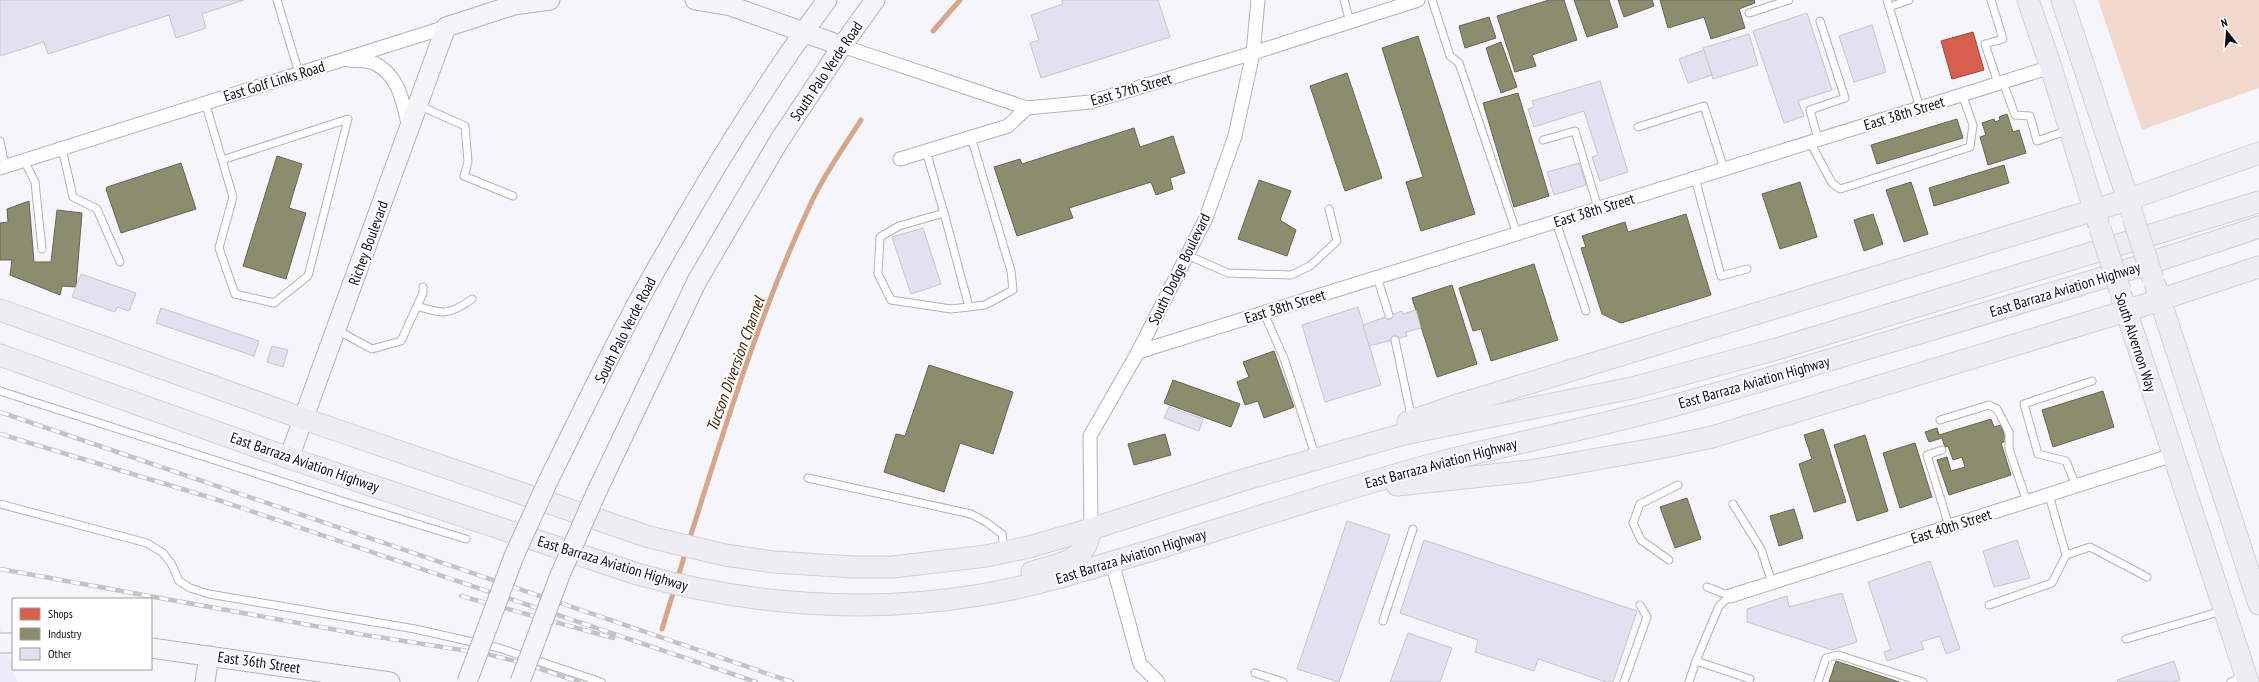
<svg xmlns="http://www.w3.org/2000/svg" width="2259" height="682" viewBox="0 0 2259 682" font-family="'PT Sans Narrow',sans-serif">
  <style>
    .built { fill: #eeecfb }
    .green { fill: #f1d8cc }
    .shops { fill: #d6604d; stroke: #9a463b }
    .industry { fill: #8c8c6e; stroke: #666552 }
    .lines { fill: none; stroke-linecap: round; stroke-linejoin: round }
    .stream { stroke: #d5a68a; stroke-width: 5 }
    .building { fill: #e3e0f0; stroke: #c6c5cb }
    .lane-casing { stroke: #b3b2b7; stroke-width: 9 }
    .street-casing { stroke: #b3b2b7; stroke-width: 15 }
    .secondary-casing { stroke: #b3b2b7; stroke-width: 21 }
    .primary-casing { stroke: #d0cfd3; stroke-width: 23 }
    .lane { stroke: #fefefe; stroke-width: 7 }
    .street { stroke: #fefefe; stroke-width: 13 }
    .secondary { stroke: #f5f4f8; stroke-width: 19 }
    .primary { stroke: #edecf2; stroke-width: 21 }
    .rail-casing { stroke: #c3c3c5; stroke-width: 4.5 }
    .rail { stroke: #fff; stroke-width: 3; stroke-dasharray: 9; stroke-linecap: butt }
    .secondary-bridge-casing { stroke: #b3b2b7; stroke-width: 21; stroke-linecap: butt }
    .primary-bridge-casing { stroke: #d0cfd3; stroke-width: 23; stroke-linecap: butt }
    .secondary-bridge { stroke: #f5f4f8; stroke-width: 19 }
    .primary-bridge { stroke: #edecf2; stroke-width: 21 }
    .labels { text-anchor: middle; dominant-baseline: central; stroke-width: 4; stroke-linejoin: round; paint-order: stroke }
    .street-label { font-size: 15px; fill: #0d0b12; stroke: #fff }
    .water-label { font-size: 16px; font-style: italic; fill: #4b2100; stroke: #fff }
  </style>
  <rect width="100%" height="100%" fill="#f6f5fb"/>
  <polygon class="built" points="0,627 13,669 17,682 0,682"/>
  <polygon class="green" points="2098,0 2259,0 2259,88 2142,130"/>
  <polygon class="shops" points="1973,32 1984,70 1952,79 1941,41"/>
  <g class="industry">
    <polygon points="1549,0 1564,0 1577,40 1532,55 1536,66 1515,72 1497,16"/>
    <polygon points="1574,0 1609,0 1618,27 1587,37"/>
    <polygon points="1618,0 1652,0 1654,6 1624,17"/>
    <polygon points="1660,0 1754,0 1755,3 1739,9 1745,28 1711,39 1704,17 1668,28"/>
    <polygon points="1489,17 1496,38 1465,48 1459,26"/>
    <polygon points="1418,36 1475,214 1421,231 1406,182 1423,177 1382,48"/>
    <polygon points="1501,42 1517,87 1501,93 1486,48"/>
    <polygon points="1347,73 1382,178 1345,191 1310,86"/>
    <polygon points="1518,93 1549,196 1514,207 1483,103"/>
    <polygon points="2007,114 2013,132 2019,130 2026,153 1988,165 1980,137 1986,135 1982,123 1994,119 1995,122 2000,120 1999,117"/>
    <polygon points="1957,119 1963,138 1877,164 1871,145"/>
    <polygon points="1134,128 1140,147 1173,136 1185,173 1170,178 1173,189 1156,195 1151,182 1069,208 1073,218 1017,236 994,167 1020,159 1022,164"/>
    <polygon points="277,156 302,164 289,208 306,213 286,279 243,266"/>
    <polygon points="181,163 196,209 121,233 106,189 107,187"/>
    <polygon points="2004,165 2009,183 1934,206 1929,188"/>
    <polygon points="1259,180 1291,191 1280,220 1296,230 1287,256 1238,239"/>
    <polygon points="1800,182 1817,237 1780,249 1762,194"/>
    <polygon points="1911,182 1928,234 1904,242 1886,190"/>
    <polygon points="29,201 34,262 51,262 57,210 82,213 76,287 62,286 60,295 10,275 12,260 0,260 0,223 8,222 7,209"/>
    <polygon points="1686,214 1711,295 1621,323 1602,314 1581,248 1586,247 1582,236 1625,222 1628,232"/>
    <polygon points="1873,214 1883,244 1864,251 1854,220"/>
    <polygon points="1534,264 1558,340 1491,361 1481,329 1473,331 1459,288"/>
    <polygon points="1452,285 1477,364 1437,377 1412,298"/>
    <polygon points="1274,351 1294,407 1264,418 1258,401 1245,405 1237,382 1249,377 1243,362"/>
    <polygon points="929,365 1013,392 993,454 960,443 944,492 884,472 896,434 905,436"/>
    <polygon points="1173,380 1240,404 1231,427 1164,403"/>
    <polygon points="2103,391 2114,427 2053,447 2042,410"/>
    <polygon points="1991,419 1994,427 2001,425 2006,441 2001,443 2011,475 1949,495 1937,460 1947,457 1951,471 1965,467 1962,457 1953,460 1948,446 1945,447 1942,438 1929,442 1925,432 1937,428 1939,435"/>
    <polygon points="1823,429 1846,502 1814,512 1799,464 1812,459 1804,435"/>
    <polygon points="1165,434 1171,455 1134,465 1128,444"/>
    <polygon points="1865,435 1888,511 1857,521 1834,445"/>
    <polygon points="1915,443 1932,497 1900,508 1883,453"/>
    <polygon points="1687,498 1701,539 1675,548 1660,507"/>
    <polygon points="1794,509 1803,538 1779,546 1770,516"/>
    <polygon points="1836,661 1899,682 1829,682"/>
  </g>
  <g class="lines">
    <g class="stream">
      <polyline points="933,31 960,0"/>
      <path d="M689,541C724,429 761,309 811,203C824,174 844,147 861,120"/>
      <polyline points="677,580 686,551"/>
      <polyline points="662,629 675,587"/>
    </g>
  </g>
  <g class="building">
    <polygon points="0,0 244,0 202,14 206,28 176,38 169,15 48,54 44,42 0,56"/>
    <polygon points="1062,0 1158,0 1170,37 1041,78 1030,43 1039,40 1031,15 1063,4"/>
    <polygon points="1807,13 1832,90 1798,101 1804,116 1784,123 1753,31"/>
    <polygon points="1872,25 1886,72 1854,82 1839,36"/>
    <polygon points="1749,34 1758,65 1713,79 1703,48"/>
    <polygon points="1704,50 1712,75 1688,83 1679,59"/>
    <polygon points="1600,81 1628,172 1600,181 1592,157 1598,155 1584,111 1534,127 1528,109 1534,107 1532,101"/>
    <polygon points="1579,163 1586,185 1554,195 1547,172"/>
    <polygon points="923,228 941,284 911,294 892,237"/>
    <polygon points="81,274 136,293 129,311 117,307 115,312 72,297"/>
    <polygon points="1358,307 1381,385 1325,402 1302,325"/>
    <polygon points="161,308 259,341 254,356 156,323"/>
    <polygon points="1416,310 1421,328 1406,332 1407,336 1369,346 1363,325 1402,311 1403,314"/>
    <polygon points="272,346 288,350 283,367 267,362"/>
    <polygon points="1169,407 1203,419 1199,431 1164,418"/>
    <polygon points="1347,521 1390,535 1339,682 1297,669"/>
    <polygon points="1424,540 1637,611 1613,682 1606,682 1538,659 1534,671 1475,652 1478,640 1400,613"/>
    <polygon points="2017,540 2030,578 1994,587 1983,551"/>
    <polygon points="1930,561 1960,649 1946,654 1940,636 1921,642 1924,649 1887,661 1884,652 1891,650 1868,582"/>
    <polygon points="1842,593 1857,642 1832,650 1747,622 1747,609 1787,596 1789,607"/>
    <polygon points="1408,633 1452,648 1440,682 1390,682"/>
    <polygon points="2174,661 2180,680 2173,682 2118,682 2117,680"/>
  </g>
  <g class="lines">
    <g class="lane-casing">
      <g id="lane">
        <polyline points="277,0 299,73"/>
        <polyline points="1344,0 1350,22"/>
        <polyline points="1432,0 1450,56 1459,63 1517,234"/>
        <polyline points="1887,0 1920,108"/>
        <polyline points="1991,0 2003,39 1985,44 1998,83"/>
        <polyline points="1889,7 1909,0"/>
        <polyline points="1749,13 1789,0"/>
        <polyline points="2003,82 2015,115 2030,116 2037,141 2069,130"/>
        <polyline points="205,102 233,197 219,248 235,294 274,303 308,276 348,119 222,160"/>
        <polyline points="418,105 465,126 468,162 464,176 513,196"/>
        <polyline points="1638,127 1704,106 1724,169"/>
        <polyline points="1818,139 1810,110 1845,98 1820,21"/>
        <polyline points="1543,140 1575,131 1598,208"/>
        <polyline points="0,141 5,166"/>
        <polyline points="1810,142 1832,183 1840,189 1853,185 1970,147 1973,125 1962,94"/>
        <polyline points="62,148 73,197 97,209 120,262"/>
        <polyline points="926,151 944,213 899,226 880,237 878,274 891,300 951,309 985,305 1013,290 1011,271 971,137"/>
        <polyline points="24,160 35,182 42,249"/>
        <polyline points="1695,178 1721,276 1747,269"/>
        <polyline points="944,213 969,307"/>
        <polyline points="1556,222 1586,311"/>
        <polyline points="1187,255 1228,273 1291,275 1310,266 1337,241 1329,209"/>
        <polyline points="1377,277 1389,315"/>
        <path d="M417,306C442,314 449,316 472,299"/>
        <polyline points="1264,313 1285,361 1315,455"/>
        <polyline points="337,330 372,349 401,341 423,293 423,287"/>
        <polyline points="1395,340 1412,420"/>
        <polyline points="0,391 345,502 466,539"/>
        <polyline points="1940,420 1989,405 1997,409 2009,432 2009,449 2027,502"/>
        <polyline points="1942,450 1927,455 1949,526"/>
        <polyline points="808,478 971,514 986,522 1002,534 1004,550"/>
        <polyline points="2076,486 2066,461 2038,454 2024,404 2092,381"/>
        <polyline points="0,504 147,543 163,553 171,563 179,581 190,588 209,594 415,629 499,648 601,682"/>
        <polyline points="1733,504 1761,549 1772,583"/>
        <polyline points="2066,555 2090,547 2147,577"/>
        <polyline points="1669,560 1641,540 1633,523 1640,504 1678,485"/>
        <polyline points="1989,605 2052,583 2066,555 2049,495"/>
        <polyline points="1383,621 1413,529"/>
        <polyline points="2126,639 2222,611"/>
        <polyline points="1696,661 1719,606 1730,596 1707,587"/>
        <polyline points="1255,673 1283,682"/>
        <polyline points="1624,682 1647,617 1640,605"/>
        <polyline points="1689,682 1696,661 1750,679"/>
        <polyline points="1818,682 1826,658 1838,655 1923,682"/>
        <polyline points="2231,682 2243,676"/>
      </g>
    </g>
    <g class="street-casing">
      <g id="street">
        <polyline points="842,46 1027,108 1090,102 1253,53 1418,0"/>
        <path d="M349,60C356,61 367,60 374,63C400,76 403,103 409,128"/>
        <polyline points="900,159 1008,126 1027,108"/>
        <polyline points="0,168 446,27"/>
        <polyline points="1138,352 2051,67"/>
        <polyline points="1091,529 1090,436 1138,352 1206,218 1235,136 1253,53 1258,0"/>
        <polyline points="1112,562 1140,664 1158,682"/>
        <polyline points="1730,596 2173,455"/>
      </g>
    </g>
    <g class="secondary-casing">
      <g id="secondary">
        <polyline points="695,0 731,6 842,46"/>
        <polyline points="289,458 446,27 514,5 550,0"/>
        <path d="M549,479C582,413 613,346 649,282C704,185 761,89 827,0"/>
        <polyline points="597,491 697,281 779,141 842,46 875,0"/>
        <polyline points="0,643 13,643"/>
        <polyline points="151,648 390,682"/>
        <polyline points="205,682 209,656"/>
      </g>
    </g>
    <g class="primary-casing">
      <g id="primary">
        <polyline points="2028,0 2051,67 2098,222"/>
        <polyline points="2062,0 2132,212"/>
        <polyline points="2156,287 2259,604"/>
        <polyline points="2122,298 2248,682"/>
        <polyline points="0,310 304,419 649,537 725,555 773,562 854,567 893,567 986,556 1029,547 1091,529 1243,480 1404,434 1632,388 1780,348 2259,202"/>
        <path d="M0,355L289,458L637,574C748,605 866,614 980,595C1041,585 1099,566 1159,548C1253,519 1346,488 1441,462C1506,445 1572,432 1638,415C1722,394 1805,367 1889,342C2013,305 2136,269 2259,227"/>
        <polyline points="1408,422 1461,404 2127,200 2259,153"/>
        <polyline points="1397,485 1530,471 1665,447 1712,437 2126,311 2259,267"/>
        <path d="M1032,572C1048,567 1076,563 1085,547C1088,542 1089,535 1091,529"/>
      </g>
    </g>
    <use href="#lane" class="lane"/>
    <use href="#street" class="street"/>
    <use href="#secondary" class="secondary"/>
    <use href="#primary" class="primary"/>
    <g class="rail-casing">
      <g id="rail">
        <polyline points="0,412 792,682"/>
        <polyline points="0,434 215,499 756,682"/>
        <polyline points="0,569 359,634 487,654 523,663 579,682"/>
        <polyline points="461,596 613,638"/>
      </g>
    </g>
    <use href="#rail" class="rail"/>
    <g class="secondary-bridge-casing">
      <g id="secondary-bridge">
        <polyline points="467,682 514,556 549,479"/>
        <polyline points="520,682 560,575 597,491"/>
      </g>
    </g>
    <g class="primary-bridge-casing">
      <g id="primary-bridge">
        <polyline points="2133,217 2153,279"/>
        <polyline points="2100,228 2120,290"/>
      </g>
    </g>
    <use href="#secondary-bridge" class="secondary-bridge"/>
    <use href="#primary-bridge" class="primary-bridge"/>
  </g>
  <g class="labels">
    <g class="street-label">
      <text transform="translate(826 71) rotate(-56)">South Palo Verde Road</text>
      <text transform="translate(274 81) rotate(-17)">East Golf Links Road</text>
      <text transform="translate(1131 89) rotate(-16)">East 37th Street</text>
      <text transform="translate(1904 113) rotate(-17)">East 38th Street</text>
      <text transform="translate(1594 210) rotate(-17)">East 38th Street</text>
      <text transform="translate(368 243) rotate(-70)">Richey Boulevard</text>
      <text transform="translate(1179 269) rotate(-64)">South Dodge Boulevard</text>
      <text transform="translate(2065 289) rotate(-17)">East Barraza Aviation Highway</text>
      <text transform="translate(1285 306) rotate(-17)">East 38th Street</text>
      <text transform="translate(625 330) rotate(-63)">South Palo Verde Road</text>
      <text transform="translate(2136 342) rotate(72)">South Alvernon Way</text>
      <text transform="translate(1754 382) rotate(-16)">East Barraza Aviation Highway</text>
      <text transform="translate(305 462) rotate(19)">East Barraza Aviation Highway</text>
      <text transform="translate(1441 463) rotate(-15)">East Barraza Aviation Highway</text>
      <text transform="translate(1951 526) rotate(-18)">East 40th Street</text>
      <text transform="translate(1131 556) rotate(-17)">East Barraza Aviation Highway</text>
      <text transform="translate(613 563) rotate(17)">East Barraza Aviation Highway</text>
      <text transform="translate(259 662) rotate(8)">East 36th Street</text>
    </g>
    <g class="water-label">
      <text transform="translate(735 364) rotate(-70)">Tucson Diversion Channel</text>
    </g>
  </g>
  <rect x="12" y="598" width="140" height="72" fill="#ffffff" stroke="#9e9da0"/>
  <rect x="20" y="608" width="20" height="12" fill="#d6604d" stroke="#9e9da0"/>
  <text x="48" y="618" font-size="12" fill="#0d0b12">Shops</text>
  <rect x="20" y="628" width="20" height="12" fill="#8c8c6e" stroke="#9e9da0"/>
  <text x="48" y="638" font-size="12" fill="#0d0b12">Industry</text>
  <rect x="20" y="648" width="20" height="12" fill="#e3e0f0" stroke="#9e9da0"/>
  <text x="48" y="658" font-size="12" fill="#0d0b12">Other</text>
  <g transform="translate(2227 32) rotate(343)" stroke="#ffffff" stroke-width="3" paint-order="stroke">
  <path d="M0-3L7 15L0 10L-7 15Z" fill="#0d0b12"/>
  <text y="-6" font-size="11" font-weight="bold" text-anchor="middle" fill="#0d0b12">N</text>
  </g>
</svg>
